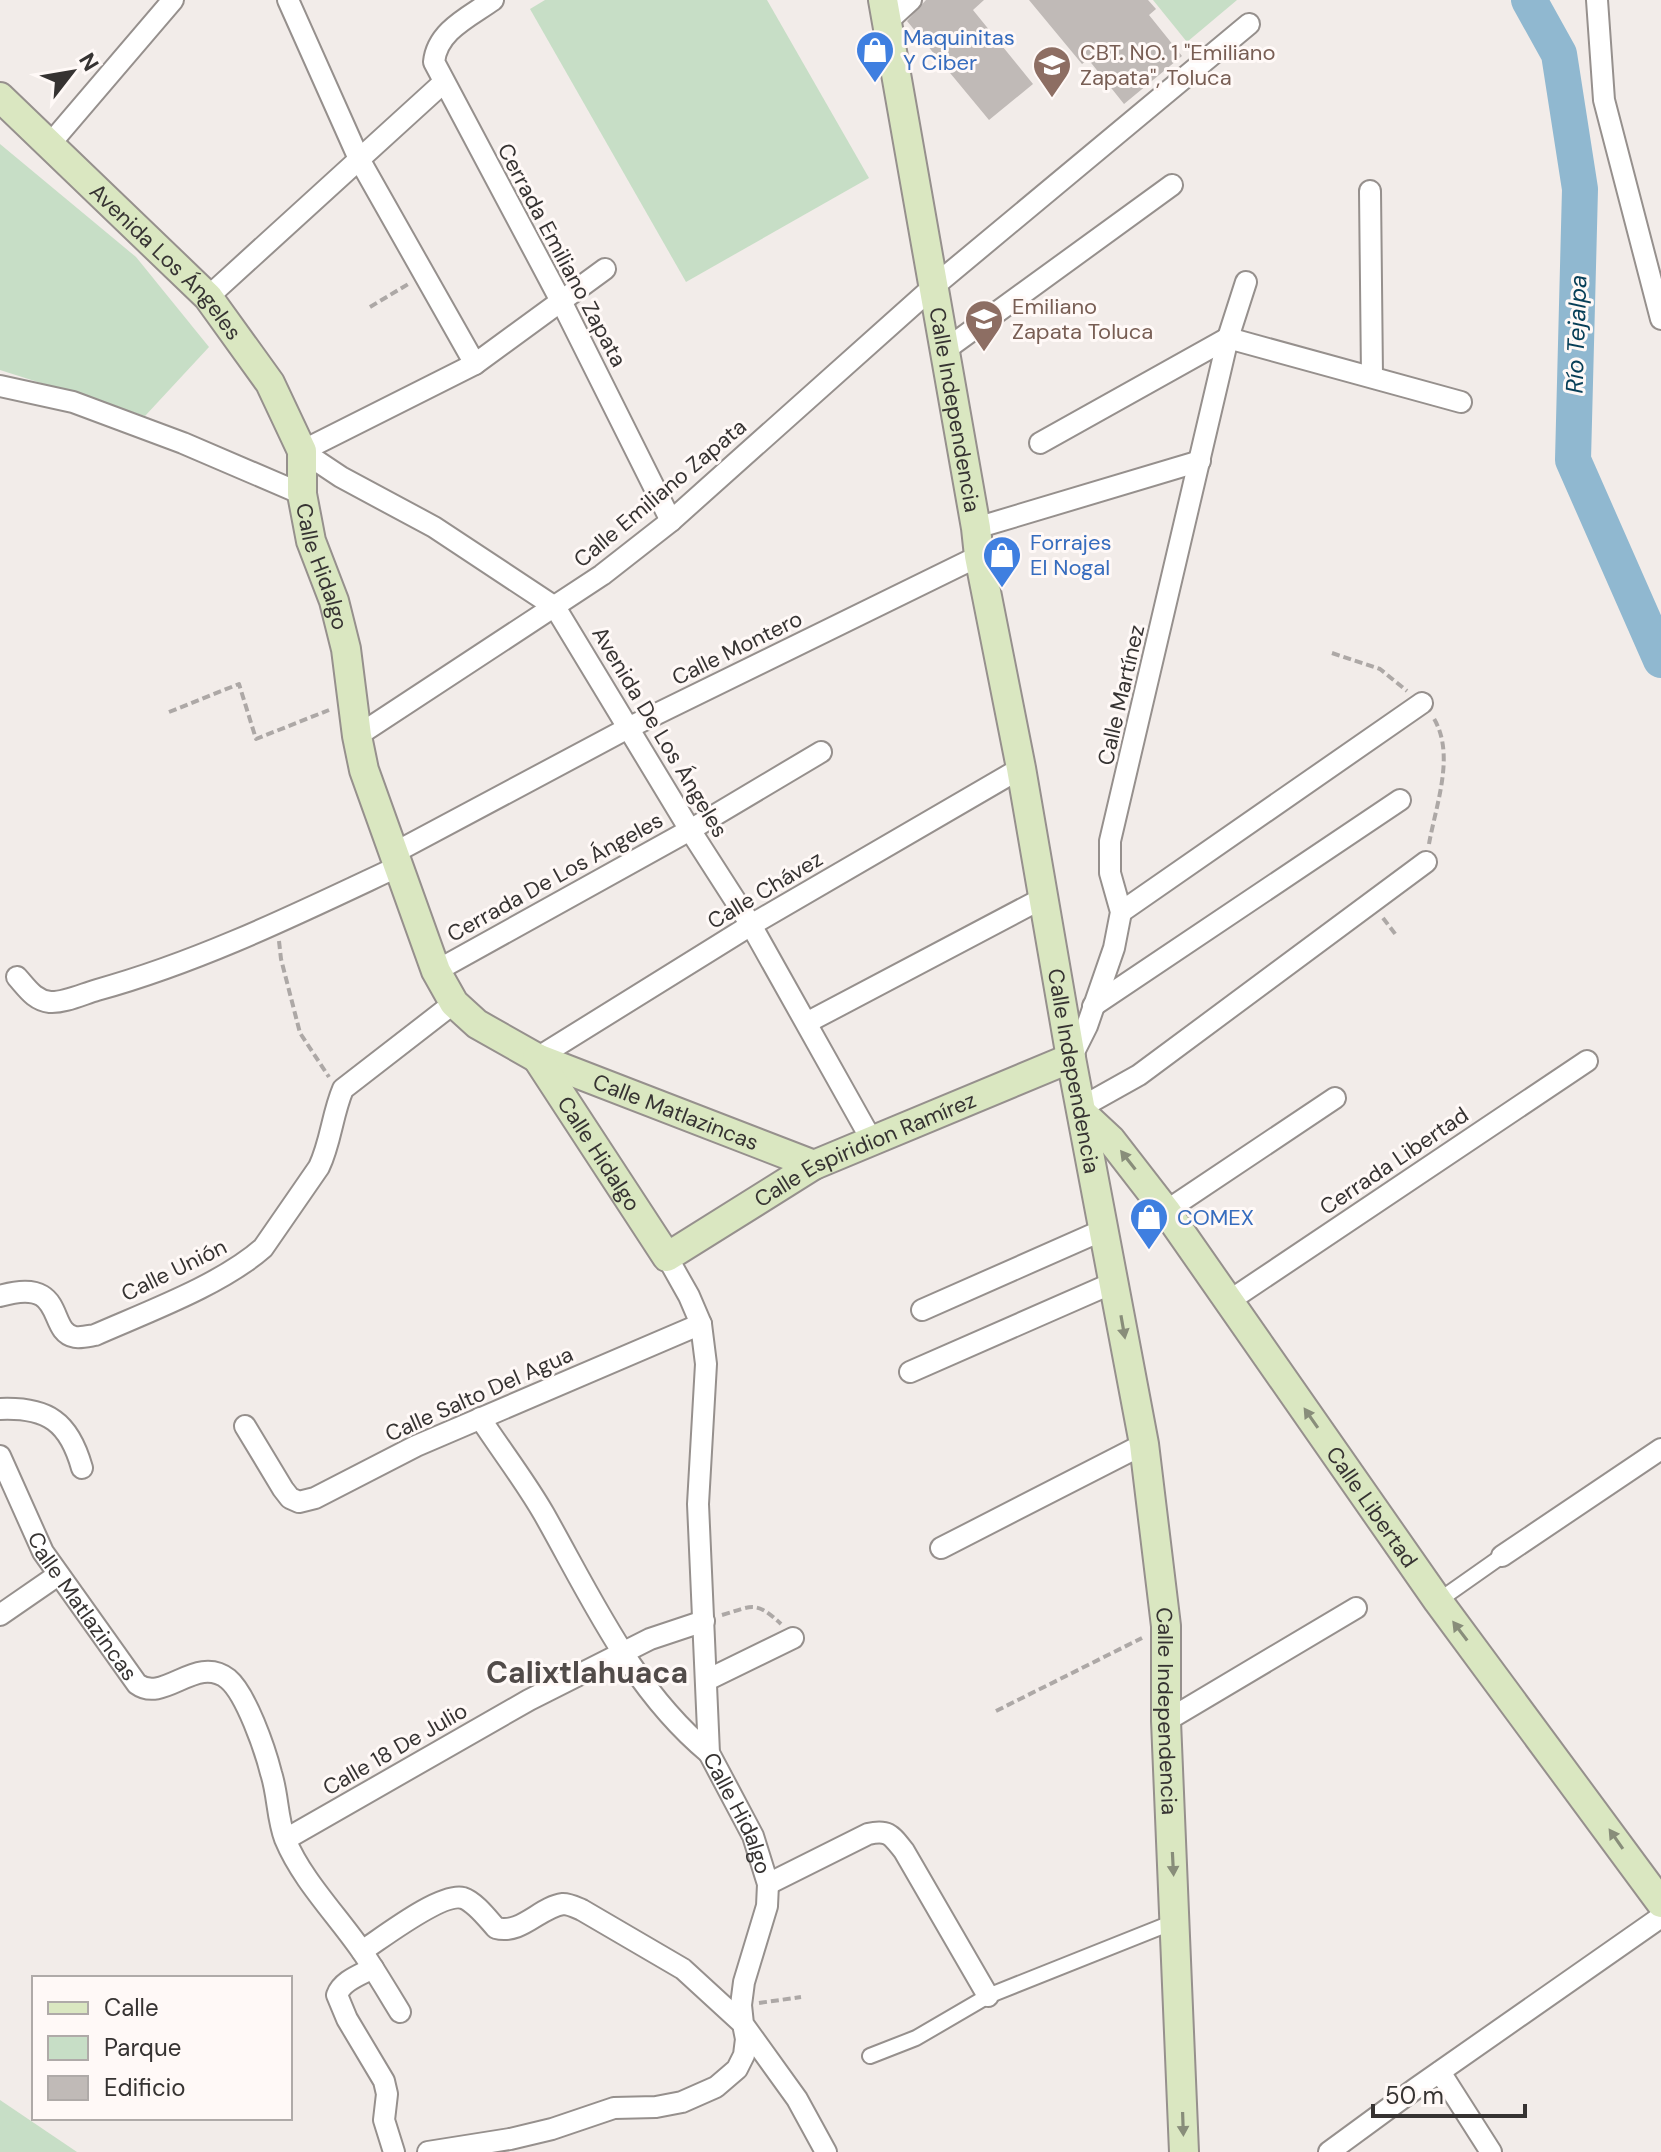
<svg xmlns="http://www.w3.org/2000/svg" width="1661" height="2152" viewBox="0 0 1661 2152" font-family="'DM Sans',sans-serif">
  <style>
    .green { fill: #c7dec6 }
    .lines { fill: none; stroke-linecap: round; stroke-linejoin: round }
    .river { stroke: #90b8d0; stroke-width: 36 }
    .building { fill: #c0bab7 }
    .pedestrian-casing { stroke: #96908d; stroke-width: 18 }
    .minor-casing { stroke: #96908d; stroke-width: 24 }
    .secondary-casing { stroke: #96908d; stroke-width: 32 }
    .path { stroke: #ada8a6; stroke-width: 4; stroke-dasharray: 8 4; stroke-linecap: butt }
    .pedestrian { stroke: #fff; stroke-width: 14 }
    .minor { stroke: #fff; stroke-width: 20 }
    .secondary { stroke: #dae7c1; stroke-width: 28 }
    .oneway { fill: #888d7a }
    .labels { text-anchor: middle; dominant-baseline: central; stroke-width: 6; stroke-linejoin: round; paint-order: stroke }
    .shop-label { font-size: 22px; fill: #366cbe; stroke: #fff9f7; text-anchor: start }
    .education-label { font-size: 22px; fill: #785e54; stroke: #fff9f7; text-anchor: start }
    .street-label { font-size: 22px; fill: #363332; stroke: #fff9f7 }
    .water-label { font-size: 24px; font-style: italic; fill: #063e57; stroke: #fff9f7 }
    .district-label { font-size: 30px; font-weight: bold; fill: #514b49; stroke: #fff9f7 }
  </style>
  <rect width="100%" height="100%" fill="#f2ece9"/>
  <g class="green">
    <polygon points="545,0 767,0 869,178 686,282 530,9"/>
    <polygon points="1153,0 1237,0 1187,42"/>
    <polygon points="0,144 136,257 209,347 145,416 0,370"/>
    <polygon points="0,2100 77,2152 0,2152"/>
  </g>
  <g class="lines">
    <polyline class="river" points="1529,0 1559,54 1580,189 1573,460 1661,660"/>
  </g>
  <g class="building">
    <polygon points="926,0 984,0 973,10 1033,84 989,120 907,21"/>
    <polygon points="1029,0 1148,0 1156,9 1149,15 1182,56 1124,104 1088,59 1082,64"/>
  </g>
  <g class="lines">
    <g class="pedestrian-casing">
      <g id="pedestrian">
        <polyline points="1438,1601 1502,1556"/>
        <polyline points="870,2056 916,2038 988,1996 1176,1921"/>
      </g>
    </g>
    <g class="minor-casing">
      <g id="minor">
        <polyline points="288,0 359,159 475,364"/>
        <path d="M493,0C469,17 437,31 434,62L562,303L671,521"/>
        <polyline points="1597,0 1604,100 1661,319"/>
        <polyline points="887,22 911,0"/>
        <polyline points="50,144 173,0"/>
        <polyline points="1370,191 1372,376"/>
        <polyline points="208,297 443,83"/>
        <polyline points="1228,338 1461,402"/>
        <polyline points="945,350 1172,185"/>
        <polyline points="0,386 73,402 183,443 302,494"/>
        <polyline points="1040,443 1228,338"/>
        <polyline points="302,451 341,477 434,527 555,607 690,830 751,925 871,1139"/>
        <polyline points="302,451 475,364 605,269"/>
        <polyline points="976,528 1200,461"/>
        <polyline points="357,736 602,575 671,521 933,287 1249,24"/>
        <polyline points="392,854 630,727 979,556"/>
        <polyline points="1121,912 1422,703"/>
        <polyline points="436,971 690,830 821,752"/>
        <path d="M17,977C27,988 34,1000 50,1002C64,1003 83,994 97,990C202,961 299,913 397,867"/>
        <polyline points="1093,1006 1400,800"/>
        <polyline points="808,1022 1043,898"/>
        <polyline points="537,1058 751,925 1021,768"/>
        <polyline points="1071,1058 1087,1026 1114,948 1121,912 1110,873 1110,841 1228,338 1246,282"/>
        <polyline points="1080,1108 1139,1075 1426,862"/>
        <polyline points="1166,1211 1335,1098"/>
        <path id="s1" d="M667,1257L689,1296L701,1324L706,1364L698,1504L709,1753L753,1836L768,1884L767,1906L744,1982L741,2005L743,2024L797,2099L826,2152"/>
        <path d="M0,1296C68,1276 46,1332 75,1337C81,1338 89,1336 95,1335C147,1312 221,1285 263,1248L319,1167C331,1142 332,1115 343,1089L454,1003"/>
        <polyline points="1229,1301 1587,1061"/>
        <polyline points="922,1310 1103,1230"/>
        <polyline points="910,1372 1115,1282"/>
        <path d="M0,1409C48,1407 69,1422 82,1468"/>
        <path d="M480,1418C501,1450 525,1481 544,1514C592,1599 633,1690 709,1753"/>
        <polyline points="245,1426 283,1489 290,1498 299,1502 315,1498 416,1446 701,1324"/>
        <path id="s2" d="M0,1456L43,1552L137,1684C164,1704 196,1654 228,1679C246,1694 265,1749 271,1773C278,1794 277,1818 285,1839C302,1880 336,1914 361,1950C375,1970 387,1991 400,2012"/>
        <polyline points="941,1548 1144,1444"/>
        <polyline points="1502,1556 1661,1449"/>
        <polyline points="0,1615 58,1575"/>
        <polyline points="707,1680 793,1638"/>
        <polyline points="1166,1721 1356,1608"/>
        <polyline points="286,1839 529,1700 650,1639 704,1621"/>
        <path d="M768,1884L868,1834C889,1829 892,1836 904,1851L988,1996"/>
        <path d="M362,1951C381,1939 441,1892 463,1898C475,1902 487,1918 496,1928C521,1935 540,1907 563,1904C570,1904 577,1908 582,1910L683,1969L743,2024L746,2039L744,2055L737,2069L716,2087L682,2102L656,2107L614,2108L552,2129L510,2139L428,2152"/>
        <path d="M373,1968C360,1975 342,1981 337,1995L347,2019L384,2081L387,2094L384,2120L394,2152"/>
        <polyline points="1440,2072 1491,2152"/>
        <polyline points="1329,2152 1415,2089 1661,1917"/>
      </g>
    </g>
    <g class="secondary-casing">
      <g id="secondary">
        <path id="s3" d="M883,0L976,528L979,556L1021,768L1071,1058L1144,1444L1166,1626V1721L1184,2152"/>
        <path id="s4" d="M0,97L208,297L270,383L302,451V494L311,541L334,601L346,649L357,736L364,770L436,971L454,1003L477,1024L537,1058L814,1165"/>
        <path id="s5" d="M537,1058L667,1257L814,1165L1071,1058"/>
        <path id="s6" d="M1082,1113L1111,1140L1166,1211L1438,1601L1661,1903"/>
      </g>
    </g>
    <g class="path">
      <polyline points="370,307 410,283"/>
      <polyline points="1332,653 1380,669 1407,691"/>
      <polyline points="169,712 239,684 256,739 329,710"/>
      <path d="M1429,844C1436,804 1456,754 1433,717"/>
      <polyline points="1383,918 1396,935"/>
      <polyline points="279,941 281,959 300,1033 329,1077"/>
      <path d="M722,1615C753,1606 755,1600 781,1624"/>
      <polyline points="996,1711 1142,1638"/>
      <polyline points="759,2003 801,1997"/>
    </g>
    <use href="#pedestrian" class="pedestrian"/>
    <use href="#minor" class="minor"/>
    <use href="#secondary" class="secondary"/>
  </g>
  <defs><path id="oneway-solid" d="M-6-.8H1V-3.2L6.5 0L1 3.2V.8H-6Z" transform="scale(2)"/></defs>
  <g class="oneway">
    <use href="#oneway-solid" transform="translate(1128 1160) rotate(-128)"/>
    <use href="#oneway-solid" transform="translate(1123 1327) rotate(80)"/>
    <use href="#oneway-solid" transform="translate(1311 1418) rotate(-125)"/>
    <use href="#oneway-solid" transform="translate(1460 1631) rotate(-127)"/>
    <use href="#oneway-solid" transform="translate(1616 1839) rotate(-125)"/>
    <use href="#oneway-solid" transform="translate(1173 1864) rotate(87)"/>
    <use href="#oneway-solid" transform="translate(1183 2124) rotate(88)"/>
  </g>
  <defs>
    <g id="shop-pin" transform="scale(2)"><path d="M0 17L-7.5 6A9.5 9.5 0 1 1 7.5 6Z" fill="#3f7fe0" stroke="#fff9f7"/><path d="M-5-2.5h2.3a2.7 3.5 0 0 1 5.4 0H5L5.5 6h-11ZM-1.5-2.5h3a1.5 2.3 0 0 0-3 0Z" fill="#fff"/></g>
    <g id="school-pin" transform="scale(2)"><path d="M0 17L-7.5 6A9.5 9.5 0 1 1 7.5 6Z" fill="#8d6e63" stroke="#fff9f7"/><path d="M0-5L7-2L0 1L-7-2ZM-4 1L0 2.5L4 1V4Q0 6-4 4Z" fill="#fff"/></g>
  </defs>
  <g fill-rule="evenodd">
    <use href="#shop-pin" x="875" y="50"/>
    <use href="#school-pin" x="1052" y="65"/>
    <use href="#school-pin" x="984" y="319"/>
    <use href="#shop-pin" x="1002" y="555"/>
    <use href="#shop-pin" x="1149" y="1217"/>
  </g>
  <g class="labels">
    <g class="shop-label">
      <text x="903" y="37">Maquinitas<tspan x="903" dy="25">Y Ciber</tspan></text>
      <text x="1030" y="542">Forrajes<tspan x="1030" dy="25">El Nogal</tspan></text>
      <text x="1177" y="1217">COMEX</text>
    </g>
    <g class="education-label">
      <text x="1080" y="52">CBT. NO. 1 "Emiliano<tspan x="1080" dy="25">Zapata", Toluca</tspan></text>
      <text x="1012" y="306">Emiliano<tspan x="1012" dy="25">Zapata Toluca</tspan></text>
    </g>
    <g class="street-label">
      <text transform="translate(562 255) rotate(62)">Cerrada Emiliano Zapata</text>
      <text stroke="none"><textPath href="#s4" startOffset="234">Avenida Los Ángeles</textPath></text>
      <text stroke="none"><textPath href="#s3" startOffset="416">Calle Independencia</textPath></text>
      <text transform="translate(660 493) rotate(-40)">Calle Emiliano Zapata</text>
      <text stroke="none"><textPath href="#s4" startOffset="588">Calle Hidalgo</textPath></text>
      <text transform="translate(737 648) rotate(-26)">Calle Montero</text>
      <text transform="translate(1121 695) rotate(-77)">Calle Martínez</text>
      <text transform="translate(660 732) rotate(59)">Avenida De Los Ángeles</text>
      <text transform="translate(555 877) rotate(-29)">Cerrada De Los Ángeles</text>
      <text transform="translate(765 890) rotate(-31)">Calle Chávez</text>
      <text stroke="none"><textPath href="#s3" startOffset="1088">Calle Independencia</textPath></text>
      <text stroke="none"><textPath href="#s4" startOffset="1296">Calle Matlazincas</textPath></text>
      <text stroke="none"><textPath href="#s5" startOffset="464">Calle Espiridion Ramírez</textPath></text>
      <text stroke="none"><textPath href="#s5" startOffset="114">Calle Hidalgo</textPath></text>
      <text transform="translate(1394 1161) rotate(-34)">Cerrada Libertad</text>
      <text transform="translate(174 1270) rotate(-26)">Calle Unión</text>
      <text transform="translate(479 1394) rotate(-24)">Calle Salto Del Agua</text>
      <text stroke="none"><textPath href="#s6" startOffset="490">Calle Libertad</textPath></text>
      <text stroke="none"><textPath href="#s2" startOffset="172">Calle Matlazincas</textPath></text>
      <text stroke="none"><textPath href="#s3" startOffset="1736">Calle Independencia</textPath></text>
      <text transform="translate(395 1749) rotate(-30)">Calle 18 De Julio</text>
      <text stroke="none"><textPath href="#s1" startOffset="572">Calle Hidalgo</textPath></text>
    </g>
    <g class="water-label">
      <text transform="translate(1576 334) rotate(-88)">Río Tejalpa</text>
    </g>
    <g class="district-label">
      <text x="587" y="1672">Calixtlahuaca</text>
    </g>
  </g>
  <rect x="32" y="1976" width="260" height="144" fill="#fff9f7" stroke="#afaaa8" stroke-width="2"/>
  <rect x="48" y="2002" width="40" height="12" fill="#dae7c1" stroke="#afaaa8" stroke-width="2"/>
  <text x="104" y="2016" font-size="24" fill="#363332">Calle</text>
  <rect x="48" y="2036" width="40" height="24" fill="#c7dec6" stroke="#afaaa8" stroke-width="2"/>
  <text x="104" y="2056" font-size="24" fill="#363332">Parque</text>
  <rect x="48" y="2076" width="40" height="24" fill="#c0bab7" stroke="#afaaa8" stroke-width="2"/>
  <text x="104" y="2096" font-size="24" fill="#363332">Edificio</text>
  <g transform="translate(72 72) rotate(59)" stroke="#fff9f7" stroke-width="6" paint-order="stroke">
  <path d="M0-6L14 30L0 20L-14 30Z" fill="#363332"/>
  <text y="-12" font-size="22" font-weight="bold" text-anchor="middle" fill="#363332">N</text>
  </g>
  <path d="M1373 2104v12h152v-12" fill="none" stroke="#363332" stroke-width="4"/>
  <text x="1385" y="2104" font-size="24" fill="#363332" stroke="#fff9f7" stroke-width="6" paint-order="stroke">50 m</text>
</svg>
